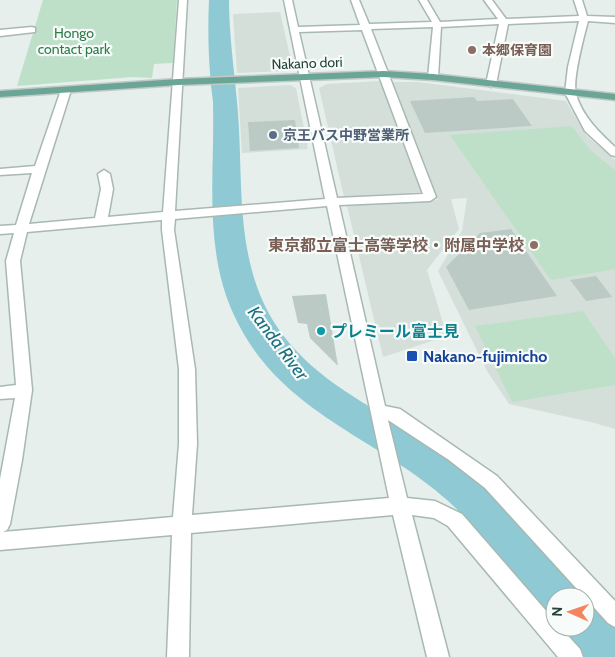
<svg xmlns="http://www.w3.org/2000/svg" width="615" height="657" viewBox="0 0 615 657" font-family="Cabin,'Noto Sans JP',sans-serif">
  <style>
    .built { fill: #d4dfda }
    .green { fill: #bfe0c8 }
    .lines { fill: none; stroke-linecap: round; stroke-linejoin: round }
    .river { fill: #8ec9d4; fill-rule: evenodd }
    .building { fill: #bbcac4 }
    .minor-casing { stroke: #a8b8b2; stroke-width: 3 }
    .major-casing { stroke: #c2cac8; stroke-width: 3 }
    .minor { fill: #fff; fill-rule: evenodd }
    .major { fill: #6aa596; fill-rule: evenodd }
    .education-dot { fill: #8d6e63; stroke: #f7fbf9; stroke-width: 2 }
    .service-dot { fill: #5c6f8a; stroke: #f7fbf9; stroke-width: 2 }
    .culture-dot { fill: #0f9aa8; stroke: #f7fbf9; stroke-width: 2 }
    .transit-dot { fill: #1a4fb4; stroke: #f7fbf9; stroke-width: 2 }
    .labels { text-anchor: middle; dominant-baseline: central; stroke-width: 4.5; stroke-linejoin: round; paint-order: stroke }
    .far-park-label { font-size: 14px; fill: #2d7a4b; stroke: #f7fbf9 }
    .far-education-label { font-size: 14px; font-weight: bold; fill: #785e54; stroke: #f7fbf9; text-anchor: start }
    .far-street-label { font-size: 14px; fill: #24423a; stroke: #f7fbf9 }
    .far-service-label { font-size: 14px; font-weight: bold; fill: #4e5e75; stroke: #f7fbf9; text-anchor: start }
    .education-label { font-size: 16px; font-weight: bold; fill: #785e54; stroke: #f7fbf9; text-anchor: end }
    .culture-label { font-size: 16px; font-weight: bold; fill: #0d838f; stroke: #f7fbf9; text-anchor: start }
    .transit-label { font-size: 16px; font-weight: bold; fill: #164399; stroke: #f7fbf9; text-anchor: start }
    .water-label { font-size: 18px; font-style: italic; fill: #1c6f80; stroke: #f7fbf9 }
  </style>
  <rect width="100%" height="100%" fill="#e6efeb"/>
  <g class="built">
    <polygon points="280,12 293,69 287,71 237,73 233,14"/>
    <polygon points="380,81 422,192 344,197 319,88 327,84"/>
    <polygon points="390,82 418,82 566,101 586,135 615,160 615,429 591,422 509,404 487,371 438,271 462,231 467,198 451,199 459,229 427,270 447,336 383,357 347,206 438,200"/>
    <polygon points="290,85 296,88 308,149 242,153 238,88"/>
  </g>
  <g class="green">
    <polygon points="43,0 177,0 173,63 154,64 152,78 133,77 17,86"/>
    <polygon points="572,126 590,150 615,170 615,269 551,280 450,135"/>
    <polygon points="583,311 615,358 615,385 512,402 475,326"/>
  </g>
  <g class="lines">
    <path class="river" d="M209,0H229C229,34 234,68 237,102C244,171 234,246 267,310C309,391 408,420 477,472C489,481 499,492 510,503C535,528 559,554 583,579L590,596L603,602L615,615V657H582L567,638L562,627H585V597H555V618L547,615C516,577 484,533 447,500C372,434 278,413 233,313C203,246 215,173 213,102C212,92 210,82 210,72C208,48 208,24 209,0Z"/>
  </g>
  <g class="building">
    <polygon points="474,97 477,101 513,99 532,126 425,133 410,101"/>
    <polygon points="295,120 299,148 250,151 248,122"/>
    <polygon points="511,229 557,296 469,310 446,267 480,233"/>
    <polygon points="596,276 612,297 586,301 570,280"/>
    <polygon points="326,294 338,366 310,338 307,324 298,323 292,296"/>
  </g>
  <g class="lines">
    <g class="minor-casing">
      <g id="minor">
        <path d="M179,0H187L175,211L325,199L284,0H292L298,27L360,25L351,0H359L369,24L432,22L419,0H427L440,22L498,19L484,0H492L506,19L579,16L574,0H582L587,16L615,17V23L588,21C584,36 572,80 576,94C582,116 599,132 615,147V156L611,155L585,131L565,93L568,67L579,21L508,24L496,84L491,87L486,84L499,24L441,27L438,77L433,80L428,77L433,27L371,29L436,197L430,201L339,205L385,406L400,409L497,476L615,601V627L608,623L485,488L449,460L388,420L407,498L435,501L462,514L555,621V627H560L580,649L583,657H558L448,526L434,518L412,515L449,657H427L393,515L191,533L189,657H167L172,535L0,550V479L15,398L0,399V387L16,385L6,261L14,233L0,234V226L16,225L32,173L0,175V169L35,166L61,90L66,87L69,88L71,90L29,224L95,218L101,189L98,174L104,170L110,174L113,189L108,217L163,212ZM362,30L423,194L337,198L299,32ZM327,206L389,498L192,515L197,444L195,369L174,230L175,219ZM162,220V230L179,369V444L173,517L3,532L7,530L10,524L22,460L32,390L20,261L27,232Z"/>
        <polygon points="32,27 35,28 35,32 0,36 0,30"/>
      </g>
    </g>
    <g class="major-casing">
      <polygon id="major" points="384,71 433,74 615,94 615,100 433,80 384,77 178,85 0,97 0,91 178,79"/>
    </g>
    <use href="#minor" class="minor"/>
    <use href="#major" class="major"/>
  </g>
  <g class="education-dot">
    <circle cx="472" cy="50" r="5"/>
    <circle cx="534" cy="245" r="5"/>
  </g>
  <circle class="service-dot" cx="273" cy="135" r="5"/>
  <circle class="culture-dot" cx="321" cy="331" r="5"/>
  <rect class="transit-dot" x="406" y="350" width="12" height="12" rx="2.5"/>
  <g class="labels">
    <g class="far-park-label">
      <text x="74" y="33">Hongo<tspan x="74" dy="16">contact park</tspan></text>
    </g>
    <g class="far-education-label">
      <text x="482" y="50">本郷保育園</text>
    </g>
    <g class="far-street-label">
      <text transform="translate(307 63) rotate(-2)">Nakano dori</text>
    </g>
    <g class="far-service-label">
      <text x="283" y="135">京王バス中野営業所</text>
    </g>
    <g class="education-label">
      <text x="524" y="245">東京都立富士高等学校・附属中学校</text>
    </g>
    <g class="culture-label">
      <text x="331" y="331">プレミール富士見</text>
    </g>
    <g class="transit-label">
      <text x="423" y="356">Nakano-fujimicho</text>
    </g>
    <g class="water-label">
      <text transform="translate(278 343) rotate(53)">Kanda River</text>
    </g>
  </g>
  <g transform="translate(570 612) rotate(272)"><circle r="24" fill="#f7fbf9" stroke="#a3b1ad"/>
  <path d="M0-4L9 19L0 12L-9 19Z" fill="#f4845f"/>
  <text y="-8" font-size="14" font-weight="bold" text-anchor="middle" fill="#24423a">N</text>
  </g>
</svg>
